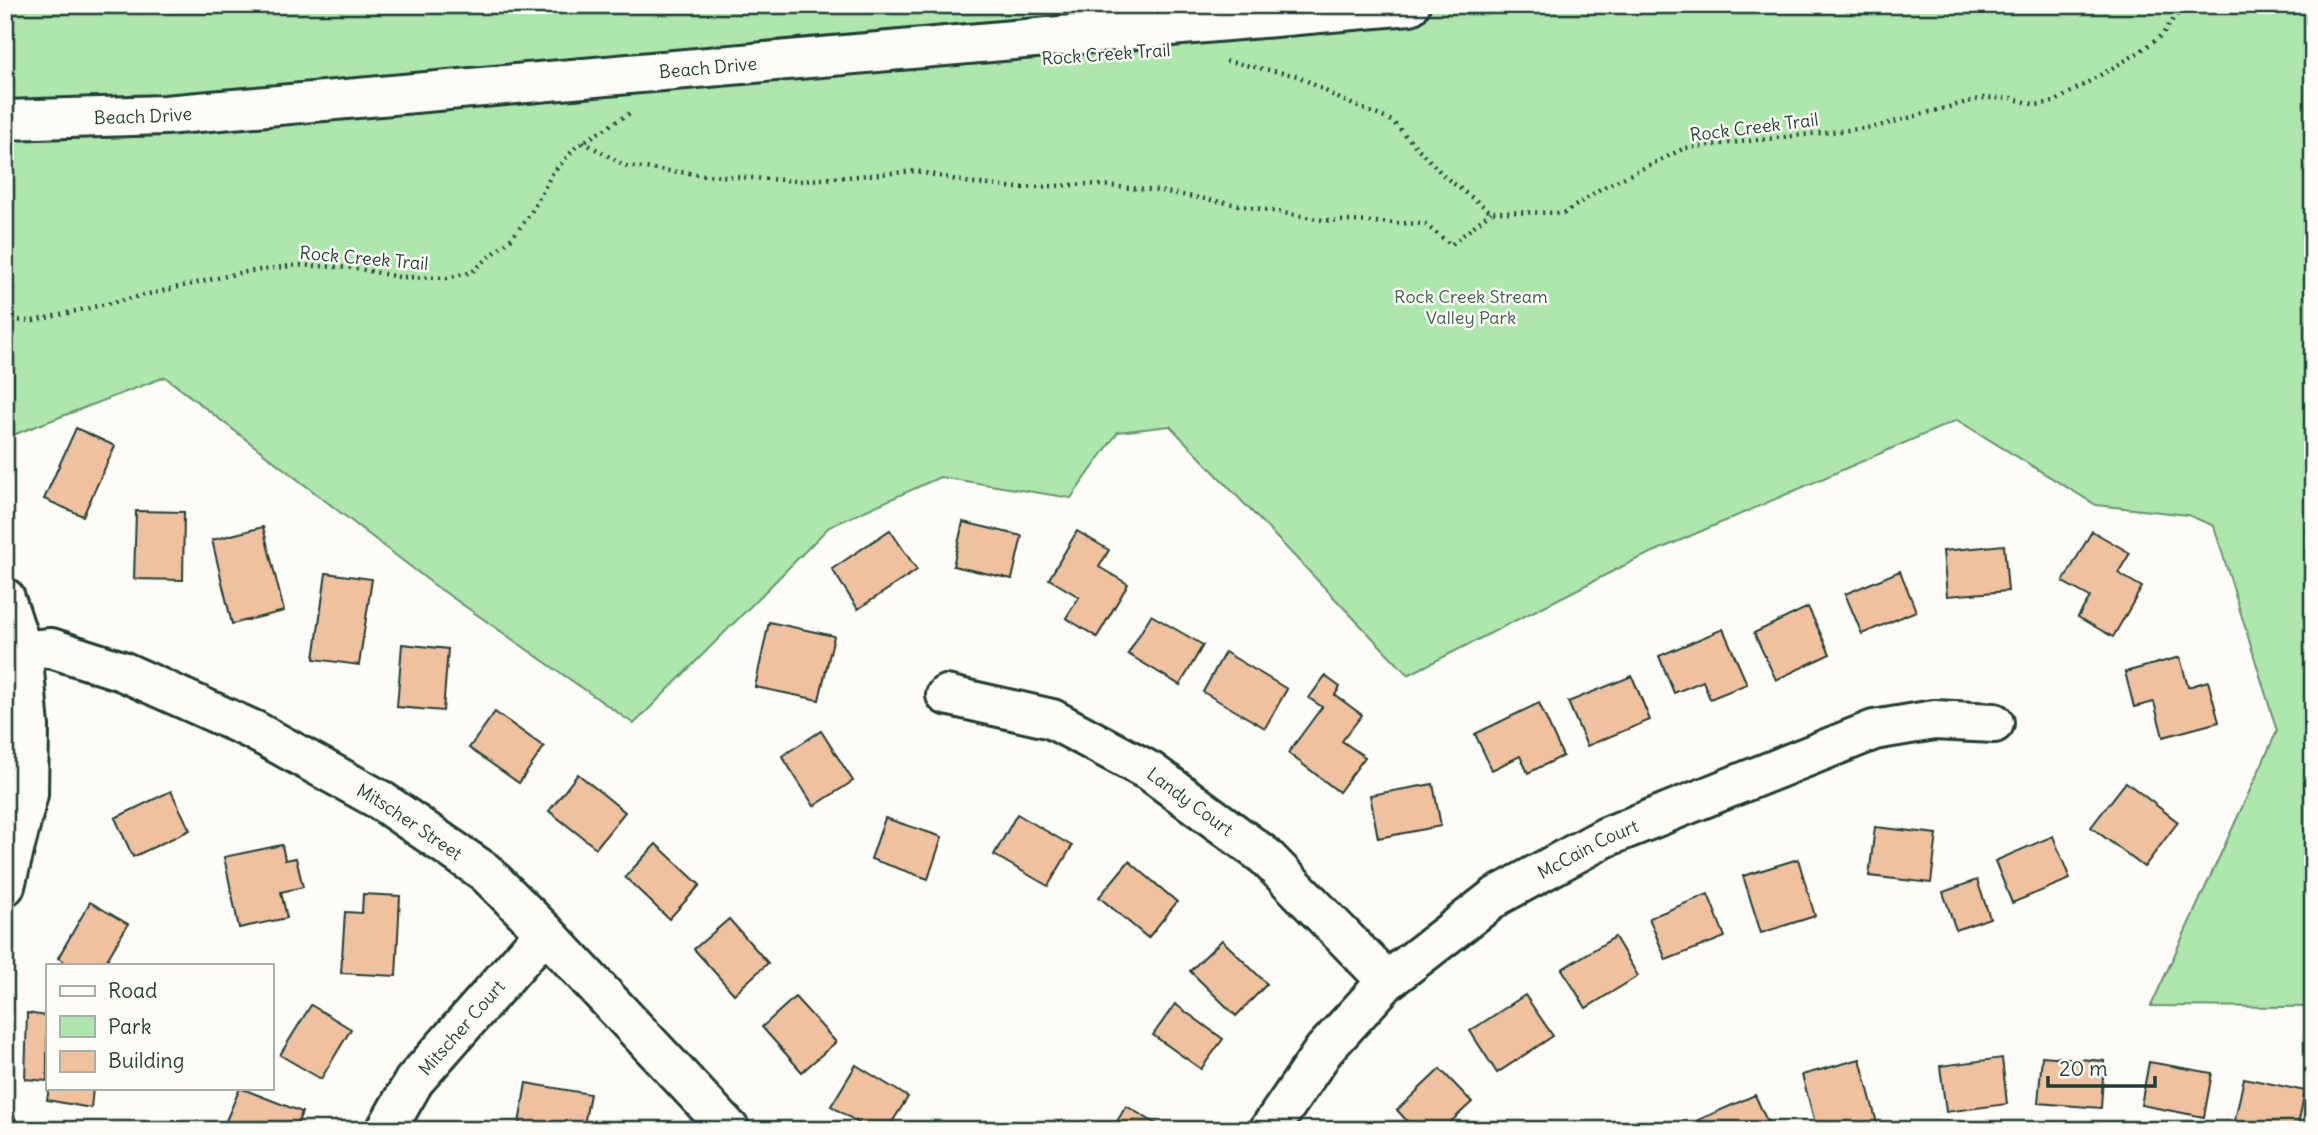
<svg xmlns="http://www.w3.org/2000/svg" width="2318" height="1135" viewBox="0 0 2318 1135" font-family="Delius,sans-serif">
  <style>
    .green { fill: #ade7ac; stroke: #669270; stroke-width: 2 }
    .building { fill: #efc19f; stroke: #1f3d34; stroke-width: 2 }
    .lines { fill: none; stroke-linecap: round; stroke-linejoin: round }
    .minor-casing { stroke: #1f3d34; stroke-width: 44 }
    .tertiary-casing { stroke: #1f3d34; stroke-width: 44 }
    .path { stroke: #1f3d34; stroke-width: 4.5; stroke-dasharray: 2 5; stroke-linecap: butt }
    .minor { stroke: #fdfcf7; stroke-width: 38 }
    .tertiary { stroke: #fdfcf7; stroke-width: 38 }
    .labels { text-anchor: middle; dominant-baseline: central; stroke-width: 5; stroke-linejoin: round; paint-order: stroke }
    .street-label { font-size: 18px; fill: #1f3d34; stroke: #fdfcf7 }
    .park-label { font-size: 18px; fill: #3b5f4c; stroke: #fdfcf7 }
  </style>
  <rect width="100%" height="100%" fill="#fdfcf7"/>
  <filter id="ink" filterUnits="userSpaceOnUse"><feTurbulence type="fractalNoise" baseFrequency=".0143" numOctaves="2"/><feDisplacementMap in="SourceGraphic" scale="14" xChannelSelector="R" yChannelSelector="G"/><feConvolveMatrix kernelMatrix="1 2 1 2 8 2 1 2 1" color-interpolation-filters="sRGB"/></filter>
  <g filter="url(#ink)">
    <polygon class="green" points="5,5 2313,5 2313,1007 2151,1006 2277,731 2214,526 2188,515 2096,505 1957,420 1635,560 1408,675 1170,426 1118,432 1071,498 940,477 829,527 634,724 433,584 165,377 5,438"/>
    <g class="building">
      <polygon points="76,428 115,446 83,516 44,499"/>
      <polygon points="136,511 184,512 183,580 134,579"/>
      <polygon points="963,522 1022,536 1012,579 953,566"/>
      <polygon points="263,527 284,611 232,624 212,540"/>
      <polygon points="890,530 917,570 858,609 832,569"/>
      <polygon points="1077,531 1109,550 1099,567 1128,584 1097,637 1066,618 1079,597 1049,579"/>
      <polygon points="2092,531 2130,553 2118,573 2142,587 2113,637 2078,617 2090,597 2063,582"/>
      <polygon points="2004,545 2008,591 1947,596 1943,551"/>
      <polygon points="1900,571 1916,611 1862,634 1845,594"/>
      <polygon points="326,573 372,579 359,665 314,659"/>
      <polygon points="1808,607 1830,654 1776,680 1754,633"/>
      <polygon points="1151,615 1203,645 1180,685 1128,654"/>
      <polygon points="769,622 834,636 819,700 755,687"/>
      <polygon points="1723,629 1747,684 1710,699 1703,681 1674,693 1659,656"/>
      <polygon points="402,644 448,649 443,711 397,707"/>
      <polygon points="1225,652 1287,689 1265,728 1203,692"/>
      <polygon points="2180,657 2188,687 2208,681 2219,722 2163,737 2154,702 2134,707 2125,672"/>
      <polygon points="1325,676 1340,687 1335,695 1362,715 1342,741 1365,757 1339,792 1288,753 1322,707 1309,698"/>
      <polygon points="1632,676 1650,720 1587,746 1568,702"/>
      <polygon points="1539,703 1563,756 1528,773 1520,756 1492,770 1475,734"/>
      <polygon points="495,712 544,747 519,783 469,748"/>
      <polygon points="821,731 853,781 814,806 782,756"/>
      <polygon points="578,774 625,812 596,848 549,811"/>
      <polygon points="2126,782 2178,822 2144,867 2091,827"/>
      <polygon points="1433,784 1441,826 1378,838 1370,795"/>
      <polygon points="171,791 190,830 133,857 115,818"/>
      <polygon points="1017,814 1072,846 1048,886 994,855"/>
      <polygon points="885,818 942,837 928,879 871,859"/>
      <polygon points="1875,827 1937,834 1931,883 1869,876"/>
      <polygon points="2053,836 2070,879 2012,903 1995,861"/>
      <polygon points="656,844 700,885 669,919 625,877"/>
      <polygon points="282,845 285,860 296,858 303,887 281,892 287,918 239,928 224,857"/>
      <polygon points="1798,859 1815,916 1761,933 1743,876"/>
      <polygon points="1129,861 1177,902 1148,938 1099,897"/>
      <polygon points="1977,880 1990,918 1956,930 1943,892"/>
      <polygon points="363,894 400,896 396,976 341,973 345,912 362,913"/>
      <polygon points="1708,894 1725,937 1666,960 1649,918"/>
      <polygon points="90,902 128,924 104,965 70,965 58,958"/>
      <polygon points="729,919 768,963 734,994 694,949"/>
      <polygon points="1615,937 1638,976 1586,1008 1562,969"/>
      <polygon points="1222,940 1267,984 1236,1016 1190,971"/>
      <polygon points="1525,995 1553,1036 1497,1073 1470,1031"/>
      <polygon points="795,997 836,1042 802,1072 762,1027"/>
      <polygon points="1175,1004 1223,1039 1201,1069 1153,1035"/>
      <polygon points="311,1005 351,1029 321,1079 280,1055"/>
      <polygon points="27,1013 47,1016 47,1081 25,1079"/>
      <polygon points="2042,1056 2104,1061 2101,1108 2038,1103"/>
      <polygon points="2002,1058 2007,1104 1946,1112 1940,1066"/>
      <polygon points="1860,1059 1877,1123 1854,1130 1817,1130 1802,1075"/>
      <polygon points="2149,1062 2212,1073 2204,1117 2141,1105"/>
      <polygon points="856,1065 908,1097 887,1130 870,1130 831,1106"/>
      <polygon points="1440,1069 1472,1102 1442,1130 1415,1130 1397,1110"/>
      <polygon points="2244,1078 2305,1091 2297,1130 2254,1130 2234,1125"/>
      <polygon points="526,1083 590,1094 583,1130 518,1130"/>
      <polygon points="49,1088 93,1088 91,1108 47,1100"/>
      <polygon points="240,1088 302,1112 295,1130 222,1130"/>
      <polygon points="1755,1095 1771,1130 1702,1130 1698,1120"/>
      <polygon points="5,1101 22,1130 5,1130"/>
      <polygon points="1126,1106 1165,1129 1164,1130 1112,1130"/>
    </g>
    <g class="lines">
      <g class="minor-casing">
        <g id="minor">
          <path id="s1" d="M5,652L51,648L122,671L253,730L380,800L485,872L545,932L730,1130"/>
          <path id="s2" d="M946,695L1052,719L1151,772L1265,856L1387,981"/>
          <path id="s3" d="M386,1130L414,1081L545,932"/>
          <path id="s4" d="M1269,1130L1324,1050L1387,981L1497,896L1606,837L1874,730L1934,720L1994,723"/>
        </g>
      </g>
      <g class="tertiary-casing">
        <g id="tertiary">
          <path id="s5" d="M5,120L165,115L1410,5"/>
          <polyline points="5,598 22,649 29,727 28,794 5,886"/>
        </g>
      </g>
      <g class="path">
        <polyline points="1226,61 1298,76 1342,100 1392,121 1445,177 1491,212 1565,213 1600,189 1685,148 1875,127 1982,98 2011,98 2036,105 2054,102 2138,53 2162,35 2184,5"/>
        <polyline points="583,142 626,166 705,175 799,181 916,171 971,183 1018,188 1089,184 1160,191 1323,220 1425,224 1451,245 1491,212"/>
        <polyline points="5,320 33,321 239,273 297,265 355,268 399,277 447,278 472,272 512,238 529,216 552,174 577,146 630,113"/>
      </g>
      <use href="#minor" class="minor"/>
      <use href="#tertiary" class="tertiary"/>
    </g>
  </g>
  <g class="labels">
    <g class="street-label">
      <text transform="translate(1106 54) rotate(-4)">Rock Creek Trail</text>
      <text stroke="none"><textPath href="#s5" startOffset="705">Beach Drive</textPath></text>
      <text stroke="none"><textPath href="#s5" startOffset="138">Beach Drive</textPath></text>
      <text transform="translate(1754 127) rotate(-7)">Rock Creek Trail</text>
      <text transform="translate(364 258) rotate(5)">Rock Creek Trail</text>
      <text stroke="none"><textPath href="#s2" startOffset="270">Landy Court</textPath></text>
      <text stroke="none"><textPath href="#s1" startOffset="446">Mitscher Street</textPath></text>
      <text stroke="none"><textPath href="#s4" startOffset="432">McCain Court</textPath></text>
      <text stroke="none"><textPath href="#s3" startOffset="128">Mitscher Court</textPath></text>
    </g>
    <g class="park-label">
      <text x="1471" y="296">Rock Creek Stream<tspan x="1471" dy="21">Valley Park</tspan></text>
    </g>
  </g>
  <rect width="2318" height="1135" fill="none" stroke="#fdfcf7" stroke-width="28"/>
  <rect x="14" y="14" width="2290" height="1107" fill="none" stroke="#1f3d34" stroke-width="2.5" filter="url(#ink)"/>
  <rect x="46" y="964" width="228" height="126" fill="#fdfcf7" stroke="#a4b0a9" stroke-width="2"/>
  <rect x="60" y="986" width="35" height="10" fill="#fdfcf7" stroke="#a4b0a9" stroke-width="2"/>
  <text x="108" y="998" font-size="21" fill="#1f3d34">Road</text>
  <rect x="60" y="1016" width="35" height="21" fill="#ade7ac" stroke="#a4b0a9" stroke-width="2"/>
  <text x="108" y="1034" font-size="21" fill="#1f3d34">Park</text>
  <rect x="60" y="1051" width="35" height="21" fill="#efc19f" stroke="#a4b0a9" stroke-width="2"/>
  <text x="108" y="1068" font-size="21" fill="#1f3d34">Building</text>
  <path d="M2048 1076v10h107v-10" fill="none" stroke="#1f3d34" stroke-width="3.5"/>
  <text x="2059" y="1076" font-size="21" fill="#1f3d34" stroke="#fdfcf7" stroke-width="5" paint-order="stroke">20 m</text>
</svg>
